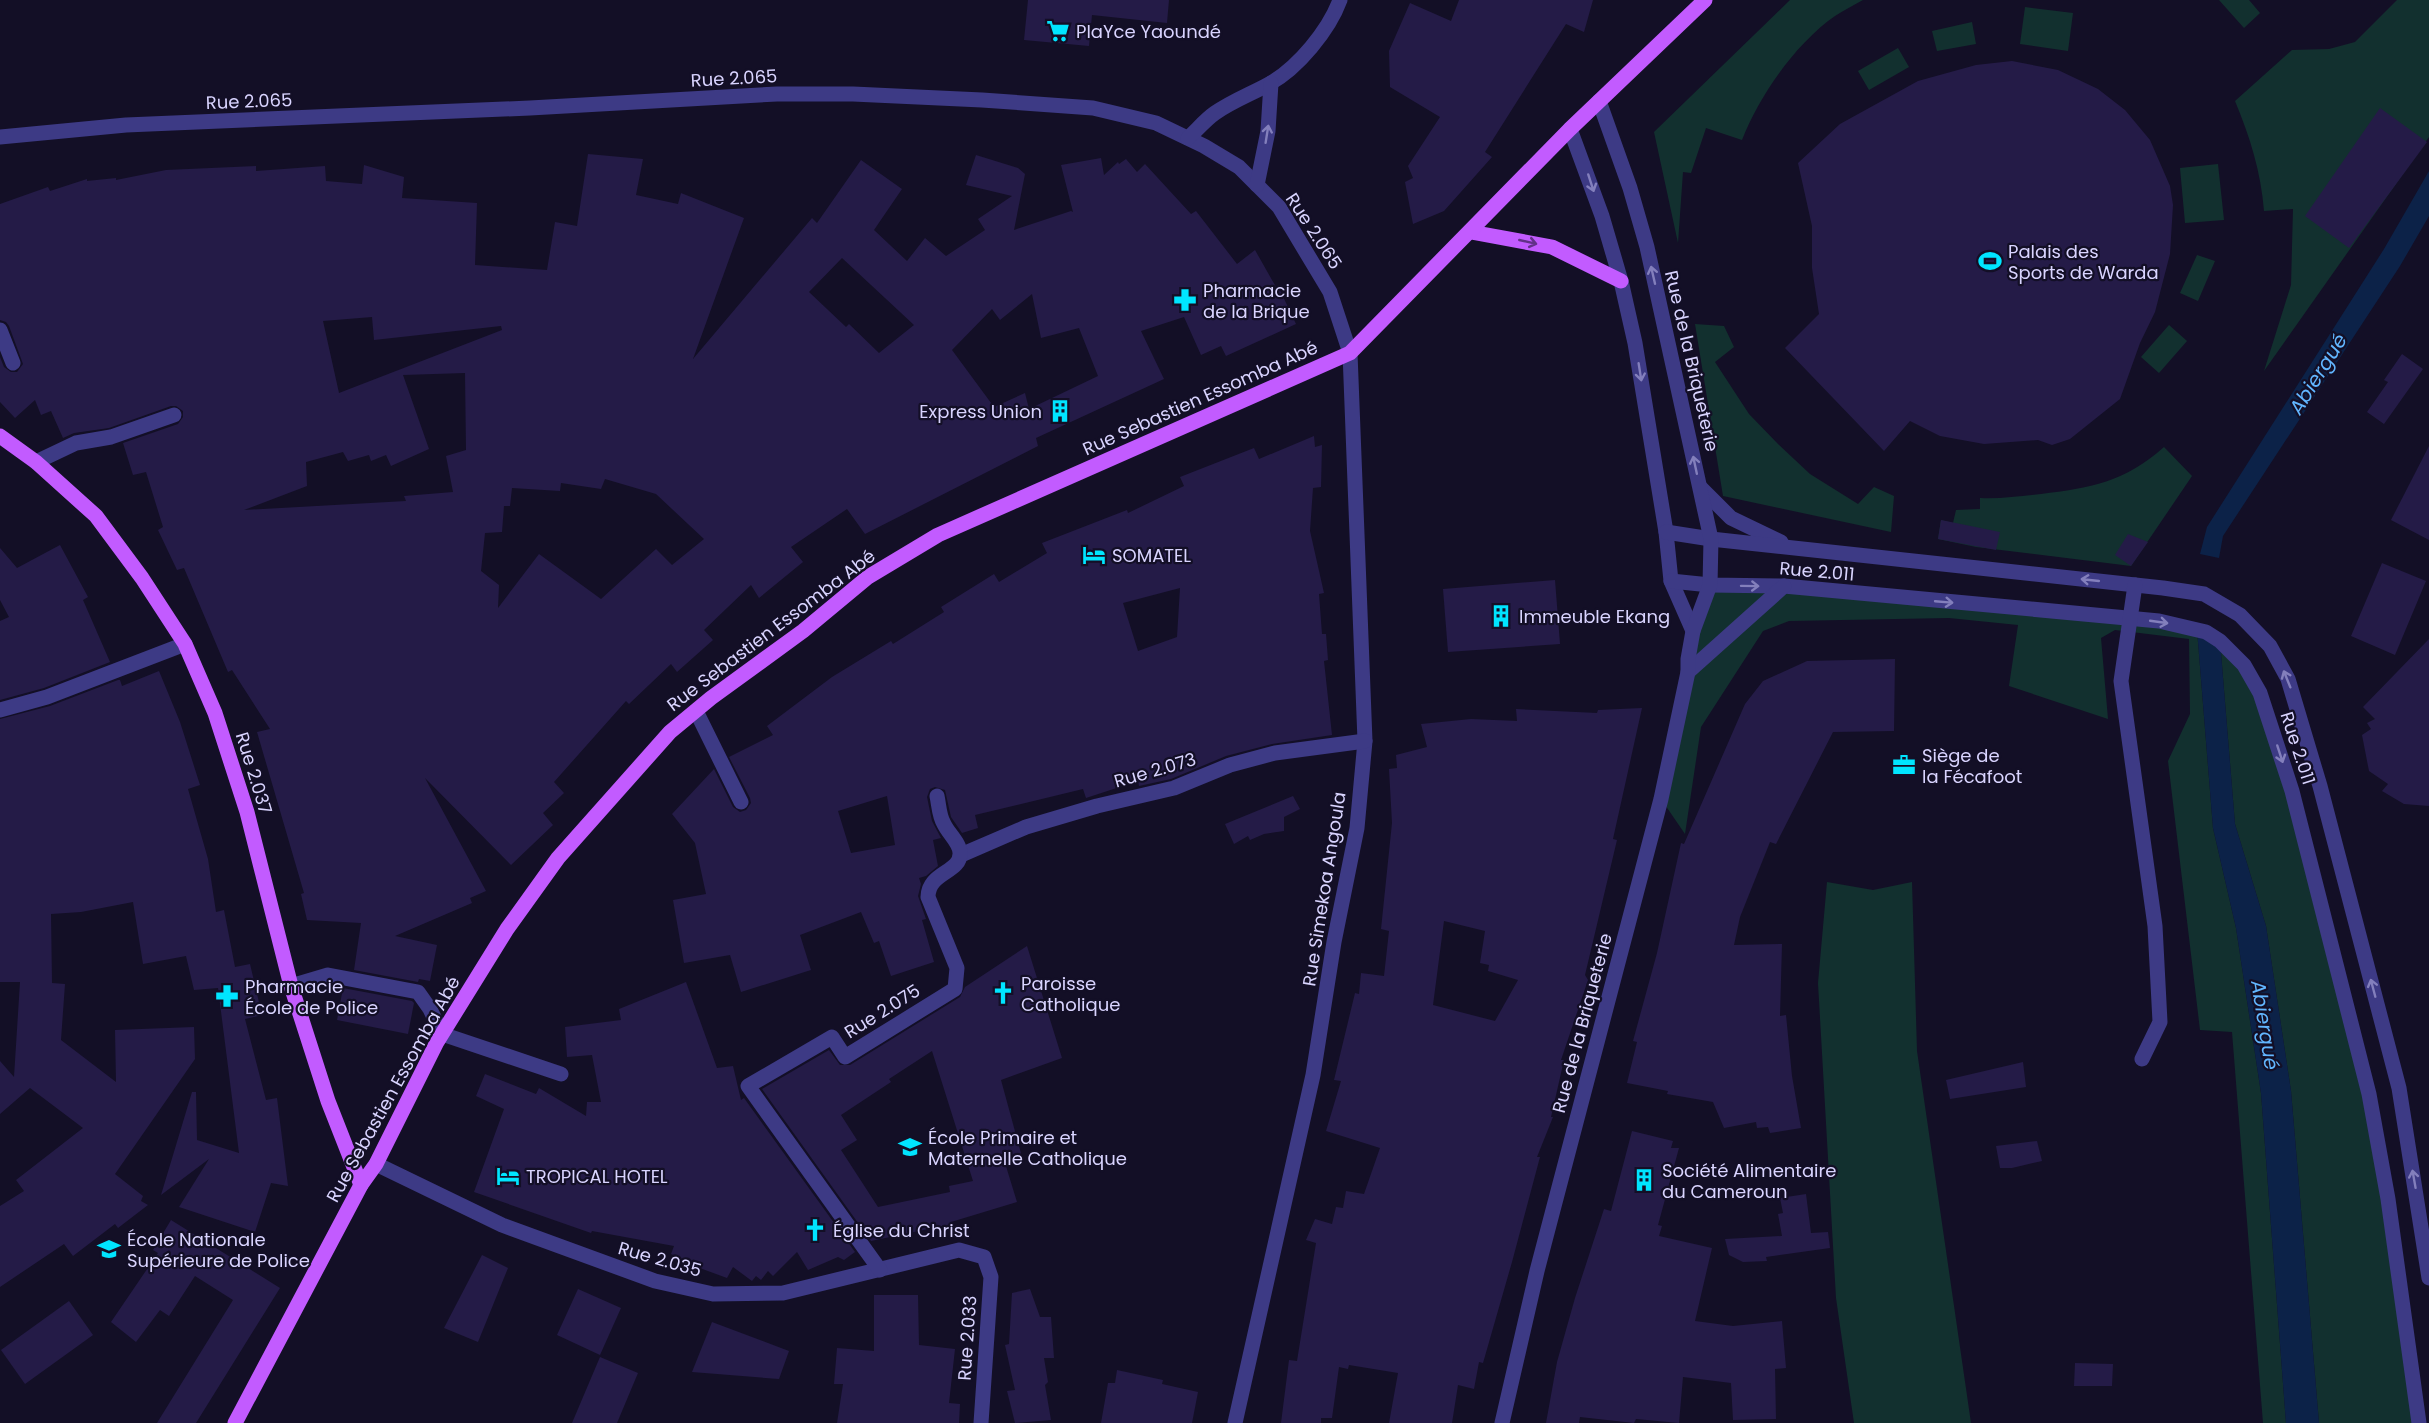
<svg xmlns="http://www.w3.org/2000/svg" width="2429" height="1423" viewBox="0 0 2429 1423" font-family="Poppins,sans-serif">
  <style>
    .green { fill: #12302f }
    .water { fill: #0c2248 }
    .building { fill: #241b47; fill-rule: evenodd }
    .lines { fill: none; stroke-linecap: round; stroke-linejoin: round }
    .minor { stroke: #3d3a85; stroke-width: 15 }
    .major { stroke: #c25bff; stroke-width: 15 }
    .oneway { stroke: #837fbc }
    .oneway2 { stroke: #623188 }
    .labels { text-anchor: middle; dominant-baseline: central; stroke-width: 4.5; stroke-linejoin: round; paint-order: stroke }
    .poi-label { font-size: 18px; fill: #d9d4ff; stroke: #130f26; text-anchor: start }
    .street-label { font-size: 18px; fill: #d9d4ff; stroke: #130f26 }
    .water-label { font-size: 20px; font-style: italic; fill: #62b6ff; stroke: #130f26 }
  </style>
  <rect width="100%" height="100%" fill="#130f26"/>
  <g class="green">
    <path d="M1790,0H1863C1854,5 1844,10 1835,16C1796,43 1759,96 1742,140L1706,128L1691,173L1683,172L1678,243L1654,132Z"/>
    <polygon points="2219,0 2249,0 2260,13 2244,28"/>
    <path d="M2397,0H2429V137L2264,371L2291,285L2293,209L2264,211C2261,172 2250,137 2235,101L2292,50L2329,49L2355,42Z"/>
    <polygon points="2025,7 2073,13 2068,51 2020,44"/>
    <polygon points="1972,22 1976,44 1937,51 1932,31"/>
    <polygon points="1898,48 1909,67 1869,90 1858,71"/>
    <polygon points="2218,164 2224,220 2185,223 2180,168"/>
    <polygon points="2197,255 2215,261 2198,301 2180,293"/>
    <polygon points="1695,324 1724,326 1734,347 1715,362 1749,414 1778,444 1810,474 1858,504 1874,487 1894,496 1891,532 1723,496"/>
    <polygon points="2169,325 2187,341 2159,373 2141,357"/>
    <path d="M2164,447L2192,476L2131,566L1976,547L1938,539L1941,520L1953,523L1956,510L1980,509V498C2001,499 2020,496 2041,494C2090,488 2125,482 2164,447Z"/>
    <polygon points="1710,585 2197,629 2213,828 2236,928 2261,1093 2286,1423 2263,1423 2232,1032 2200,1030 2168,761 2190,714 2189,639 2115,630 2101,638 2108,719 2009,686 2018,625 1949,618 1789,621 1763,631 1701,727 1685,834 1661,799"/>
    <polygon points="2220,641 2260,693 2369,1094 2419,1423 2319,1423 2291,1091 2266,926 2235,824"/>
    <polygon points="1827,882 1873,890 1912,882 1917,1051 1971,1423 1854,1423 1836,1298 1818,983"/>
  </g>
  <g class="water">
    <polygon points="2429,171 2429,216 2400,266 2223,536 2219,558 2200,554 2207,527 2384,249"/>
    <polygon points="2197,629 2220,641 2235,824 2266,926 2291,1091 2319,1423 2286,1423 2261,1093 2236,928 2213,828"/>
  </g>
  <g class="building">
    <polygon points="1028,0 1169,0 1167,23 1092,15 1089,46 1024,40"/>
    <polygon points="1459,0 1593,0 1584,32 1566,24 1485,152 1492,157 1444,211 1413,224 1405,182 1413,178 1408,166 1440,117 1390,87 1389,51 1410,3 1451,21"/>
    <polygon points="2012,61 2058,70 2098,89 2125,110 2150,140 2170,186 2173,205 2170,254 2155,312 2140,343 2120,399 2070,439 2052,445 2038,440 1984,444 1940,436 1910,421 1884,451 1785,348 1819,314 1812,268 1812,226 1798,163 1840,124 1918,81 1976,65"/>
    <polygon points="2380,108 2427,142 2349,248 2305,216"/>
    <path d="M588,154L643,159L636,195L678,204L681,193L744,218L693,359L812,218L817,223L861,160L902,189L874,230L907,261L925,238L946,256L985,230L978,219L1012,196L966,185L976,155L1018,168L1025,174L1014,230L1071,211L1073,212L1061,165L1101,158L1104,175L1118,162L1119,164L1126,159L1137,172L1145,164L1191,214L1196,211L1237,264L1255,250L1276,287L1278,286L1296,324L1226,356L1221,346L1201,355L1184,317L1141,331L1164,379L1036,438L1038,446L865,534L847,509L791,547L803,562L759,598L751,585L704,630L713,640L677,672L671,664L629,704L626,701L554,782L564,793L543,813L553,825L511,865L425,778L486,891L470,898L472,903L395,936L437,945L430,981L419,979L418,982L354,970L361,923L307,920L301,894L304,893L257,732L270,729L232,670L228,672L184,568L177,570L158,530L163,527L146,472L133,475L123,443L178,424L183,417V411L176,406H171L109,428L74,433L63,438L51,411L41,415L35,400L15,418L0,402V357L4,367L11,372H17L23,364L9,326L6,322L0,320V204L48,187L50,191L87,179V181L116,178V180L166,170L256,166V171L325,166L326,181L362,184L364,165L404,177L402,198L477,203L475,265L547,270L555,222L577,226ZM842,258L914,325L879,353L849,324L846,327L809,292ZM1032,294L1041,338L1079,328L1098,376L1029,409L1025,393L994,407L952,350L992,309L1000,320ZM372,317L374,340L501,326L502,330L339,393L323,321ZM465,373L466,450L446,456L453,492L404,496L406,501L244,510L307,486L306,462L343,452L348,461L369,455L371,461L386,455L391,466L429,449L403,375ZM605,479L656,494L704,539L672,565L656,549L601,599L539,554L498,608L499,585L481,571L485,533L502,532L504,506H510L512,488L560,491L561,483L601,489Z"/>
    <polygon points="2402,354 2423,369 2384,424 2367,412 2388,382 2384,380"/>
    <path d="M1314,436L1315,447L1322,445L1321,487L1313,488L1310,531L1324,593L1319,594L1322,634H1326L1328,660L1324,661L1332,735L1272,744L1226,756L1171,779L1139,786L1138,781L1086,798L1083,789L975,815L978,828L962,833L951,817L945,790L935,787L930,789L927,797L932,821L941,838L933,840L938,866L926,876L919,878L921,884L918,896L926,919L922,920L934,962L891,976L879,941L874,943L861,912L800,935L811,970L741,992L730,955L684,963L673,900L706,894L695,843L672,814L714,769L733,807L740,812L746,810L751,803L750,798L729,757L773,735L767,726L832,677L891,641L893,644L944,612L941,607L994,574L999,582L1047,553L1042,543L1127,510L1128,513L1184,486L1180,477L1254,448L1259,459ZM1180,588L1177,637L1138,651L1123,603ZM887,796L895,845L851,853L838,811Z"/>
    <polygon points="2429,446 2429,540 2391,520"/>
    <polygon points="1941,520 2000,532 1996,550 1938,539"/>
    <polygon points="2128,534 2148,542 2131,566 2115,555"/>
    <polygon points="60,545 88,597 83,600 110,662 44,688 0,700 0,621 9,617 0,600 0,548 17,568"/>
    <polygon points="2382,563 2426,581 2395,655 2351,636"/>
    <polygon points="1555,580 1560,644 1448,652 1443,589"/>
    <polygon points="2429,639 2429,806 2404,804 2382,791 2388,784 2369,771 2362,735 2371,729 2367,723 2375,719 2363,707"/>
    <polygon points="1895,659 1894,731 1833,732 1776,844 1770,842 1740,917 1734,945 1782,944 1780,1016 1786,1015 1792,1076 1801,1128 1770,1133 1768,1127 1757,1128 1756,1122 1724,1128 1713,1102 1667,1094 1668,1091 1627,1083 1637,1042 1633,1041 1657,953 1681,843 1684,844 1745,704 1763,681 1807,661"/>
    <polygon points="159,671 180,722 200,785 188,789 208,859 216,912 224,910 235,967 250,964 262,1015 245,1019 266,1100 277,1098 288,1186 271,1183 255,1232 179,1207 209,1159 161,1195 192,1092 196,1092 197,1140 239,1153 218,988 194,990 186,956 143,964 133,902 81,912 51,914 52,983 65,984 61,1040 116,1082 115,1030 194,1027 195,1059 115,1174 143,1196 141,1201 148,1205 118,1228 115,1224 73,1256 64,1244 0,1287 0,1206 24,1191 16,1180 83,1128 30,1088 0,1114 0,1061 14,1077 20,982 0,982 0,719 50,706 118,680 120,680 122,686"/>
    <path d="M1642,708L1613,839L1617,840L1585,975L1588,980L1561,1060H1564L1551,1117H1553L1537,1157H1540L1512,1262L1483,1363L1479,1362L1474,1389L1458,1385L1452,1423H1389L1398,1373L1349,1365L1348,1369L1339,1367L1332,1418H1321V1423H1281L1289,1360L1297,1361L1316,1243L1306,1240L1315,1219L1332,1224L1336,1207L1343,1208L1346,1191L1364,1194L1380,1148L1326,1131L1341,1081L1334,1080L1355,993L1359,994L1361,973L1384,976L1389,931L1381,929L1392,823L1389,769L1397,768L1396,755L1427,747L1421,724L1471,719L1517,721L1516,709L1597,713L1598,710ZM1444,921L1485,931L1480,963L1489,965L1488,971L1518,980L1495,1021L1433,1005Z"/>
    <polygon points="1293,796 1300,809 1284,817 1284,831 1264,834 1250,840 1248,836 1234,844 1225,824"/>
    <path d="M1027,946L1062,1058L1001,1080L1022,1157L1005,1163L1017,1202L951,1222L952,1224L871,1241L762,1089L829,1050L840,1065H850L960,997L965,987ZM932,1051L973,1181L949,1186L950,1192L878,1207L841,1150L857,1140L841,1115L891,1082L889,1079Z"/>
    <polygon points="686,982 717,1068 733,1066 741,1100 744,1098 855,1252 844,1260 838,1257 808,1270 797,1252 773,1276 768,1271 761,1280 756,1276 752,1281 733,1267 727,1278 686,1263 686,1261 671,1254 674,1246 592,1231 591,1233 474,1192 504,1109 476,1096 485,1074 536,1094 539,1088 586,1116 587,1102 601,1102 592,1055 567,1057 565,1027 621,1020 619,1009"/>
    <polygon points="343,988 412,1001 414,1003 408,1034 337,1020"/>
    <polygon points="2023,1062 2026,1087 1950,1099 1946,1080"/>
    <polygon points="1632,1131 1673,1141 1671,1148 1679,1148 1658,1225 1662,1226 1659,1236 1712,1248 1695,1321 1733,1326 1782,1321 1786,1368 1775,1369 1776,1419 1733,1420 1731,1383 1683,1377 1679,1423 1636,1419 1634,1423 1580,1417 1579,1423 1546,1423 1557,1362 1575,1298 1604,1209 1611,1211"/>
    <polygon points="2037,1141 2042,1161 2012,1168 2000,1168 1996,1146"/>
    <polygon points="1806,1194 1811,1233 1828,1232 1830,1248 1766,1257 1767,1261 1743,1262 1729,1255 1725,1239 1782,1236 1778,1214 1783,1213 1780,1198"/>
    <polygon points="171,1220 280,1288 196,1423 157,1423 233,1300 195,1276 169,1316 160,1310 136,1342 111,1322 158,1253 153,1250"/>
    <polygon points="482,1255 508,1268 478,1342 444,1328"/>
    <polygon points="578,1289 621,1308 600,1355 557,1335"/>
    <polygon points="1030,1289 1040,1317 1051,1317 1054,1358 1044,1358 1048,1382 1045,1385 1051,1420 1015,1423 1007,1391 1015,1390 1005,1345 1009,1344 1012,1293"/>
    <polygon points="874,1295 918,1295 919,1345 955,1349 949,1403 960,1404 959,1423 837,1423 843,1384 834,1384 837,1348 874,1351"/>
    <polygon points="69,1301 93,1335 25,1384 1,1350"/>
    <polygon points="712,1322 789,1351 779,1379 692,1372"/>
    <polygon points="600,1357 638,1373 617,1423 572,1423"/>
    <polygon points="2075,1363 2113,1364 2112,1386 2074,1386"/>
    <polygon points="1117,1370 1163,1380 1162,1384 1198,1392 1192,1423 1101,1423 1108,1383 1115,1383"/>
  </g>
  <g class="lines">
    <g class="minor">
      <polyline points="1570,129 1602,216 1621,281 1635,343 1666,532 1671,581 1693,631"/>
      <polyline points="0,137 126,125 530,108 777,94 853,94 982,100 1093,108 1156,123 1204,146 1239,167 1279,207 1330,292 1350,353 1365,741 1357,828 1334,942 1313,1075 1235,1423"/>
      <path d="M1188,138C1197,130 1205,120 1215,113C1232,101 1251,94 1269,84C1298,68 1329,30 1340,0"/>
      <polyline points="1257,185 1268,131 1271,83"/>
      <polyline points="0,330 13,363"/>
      <polyline points="36,462 76,443 111,437 174,415"/>
      <polyline points="1701,488 1731,518 1781,542"/>
      <polyline points="1666,532 1711,539 2163,588 2204,594 2240,615 2270,646 2288,679 2320,786 2399,1088 2429,1278"/>
      <polyline points="1671,581 1710,585 1784,586 2159,621 2206,632 2220,641 2244,665 2260,693 2292,791 2369,1094 2388,1199 2419,1423"/>
      <polyline points="2135,585 2121,681 2155,926 2160,1022 2142,1059"/>
      <polyline points="1688,672 1784,586"/>
      <polyline points="0,710 47,697 185,644"/>
      <polyline points="696,711 741,802"/>
      <polyline points="961,855 1026,827 1097,806 1174,788 1230,765 1275,753 1365,741"/>
      <polyline points="291,986 328,975 418,992 430,1009 442,1034 561,1074"/>
      <polyline points="376,1164 502,1225 655,1281 713,1294 783,1293 959,1250 984,1257 991,1277 981,1423"/>
      <path d="M880,1270L748,1086L832,1037L845,1057L955,989L957,968L928,897C928,872 961,873 960,853C960,843 948,833 944,824C939,816 939,805 937,796"/>
      <polyline points="1502,1423 1537,1271 1661,799 1688,672 1688,659 1693,631 1710,585 1711,539 1647,247 1630,188 1599,101"/>
    </g>
    <g class="major">
      <polyline points="1471,232 1552,247 1621,281"/>
      <polyline points="0,436 36,462 96,516 142,578 185,644 215,713 247,812 291,986 328,1101 361,1185"/>
      <polyline points="235,1423 361,1185 376,1164 437,1042 507,929 558,858 670,732 711,698 803,631 868,577 938,535 1350,353 1570,129 1705,0"/>
    </g>
  </g>
  <defs><path id="oneway-shaft" d="M-6 0H5M1.5-3L5.5 0L1.5 3" fill="none" stroke-width="1.6" stroke-linecap="round" stroke-linejoin="round" transform="scale(1.5)"/></defs>
  <g class="oneway">
    <use href="#oneway-shaft" transform="translate(1267 134) rotate(-81)"/>
    <use href="#oneway-shaft" transform="translate(1591 183) rotate(72)"/>
    <use href="#oneway-shaft" transform="translate(1653 275) rotate(-103)"/>
    <use href="#oneway-shaft" transform="translate(1640 372) rotate(81)"/>
    <use href="#oneway-shaft" transform="translate(1695 465) rotate(-102)"/>
    <use href="#oneway-shaft" transform="translate(2090 580) rotate(-174)"/>
    <use href="#oneway-shaft" transform="translate(1750 586) rotate(1)"/>
    <use href="#oneway-shaft" transform="translate(1944 602) rotate(5)"/>
    <use href="#oneway-shaft" transform="translate(2159 622) rotate(8)"/>
    <use href="#oneway-shaft" transform="translate(2287 679) rotate(-112)"/>
    <use href="#oneway-shaft" transform="translate(2280 754) rotate(72)"/>
    <use href="#oneway-shaft" transform="translate(2373 988) rotate(-105)"/>
    <use href="#oneway-shaft" transform="translate(2414 1179) rotate(-100)"/>
  </g>
  <use class="oneway2" href="#oneway-shaft" transform="translate(1528 242) rotate(13)"/>
  <defs>
    <g id="supermarket-bare" transform="scale(1.8)"><path d="M-6-5.5h2.5l.6 2H6L4.5 2H-2.5L-4.4-4H-6ZM-1.5 3.2a1.3 1.3 0 1 0 .1 0ZM3 3.2a1.3 1.3 0 1 0 .1 0Z" fill="#00e5ff" stroke="#130f26" stroke-width="2.5" paint-order="stroke"/></g>
    <g id="stadium-bare" transform="scale(1.8)"><path d="M0-5a6.5 5 0 1 0 0 10a6.5 5 0 1 0 0-10ZM-3.5-1.8h7v3.6h-7Z" fill="#00e5ff" stroke="#130f26" stroke-width="2.5" paint-order="stroke"/></g>
    <g id="pharmacy-bare" transform="scale(1.8)"><path d="M-2-6h4v4h4v4h-4v4h-4v-4h-4v-4h4Z" fill="#00e5ff" stroke="#130f26" stroke-width="2.5" paint-order="stroke"/></g>
    <g id="building-bare" transform="scale(1.8)"><path d="M-4-6H4V6H1V3H-1V6H-4ZM-2.5-4.3h1.7v1.8h-1.7ZM.8-4.3h1.7v1.8H.8ZM-2.5-1h1.7V.8h-1.7ZM.8-1h1.7V.8H.8Z" fill="#00e5ff" stroke="#130f26" stroke-width="2.5" paint-order="stroke"/></g>
    <g id="hotel-bare" transform="scale(1.8)"><path d="M-6-4.5h1.5V1H6V5H4.5V3h-9V5H-6ZM-4 0a1.8 1.8 0 1 1 3.6 0ZM.5 0V-2.5h3Q6-2.5 6 0Z" fill="#00e5ff" stroke="#130f26" stroke-width="2.5" paint-order="stroke"/></g>
    <g id="office-bare" transform="scale(1.8)"><path d="M-6-3h4V-5.5h4V-3h4V5H-6ZM-1-4.5V-3h2v-1.5ZM-6 0V1H6V0Z" fill="#00e5ff" stroke="#130f26" stroke-width="2.5" paint-order="stroke"/></g>
    <g id="church-bare" transform="scale(1.8)"><path d="M-1.2-6h2.4v3.5h3.3v2.4h-3.3V6h-2.4V-.1h-3.3v-2.4h3.3Z" fill="#00e5ff" stroke="#130f26" stroke-width="2.5" paint-order="stroke"/></g>
    <g id="school-bare" transform="scale(1.8)"><path d="M0-5L7-2L0 1L-7-2ZM-4 1L0 2.5L4 1V4Q0 6-4 4Z" fill="#00e5ff" stroke="#130f26" stroke-width="2.5" paint-order="stroke"/></g>
    <g id="university-bare" transform="scale(1.8)"><path d="M0-5L7-2L0 1L-7-2ZM-4 1L0 2.5L4 1V4Q0 6-4 4Z" fill="#00e5ff" stroke="#130f26" stroke-width="2.5" paint-order="stroke"/></g>
  </defs>
  <g fill-rule="evenodd">
    <use href="#supermarket-bare" x="1058" y="31"/>
    <use href="#stadium-bare" x="1990" y="261"/>
    <use href="#pharmacy-bare" x="1185" y="300"/>
    <use href="#building-bare" x="1060" y="411"/>
    <use href="#hotel-bare" x="1094" y="555"/>
    <use href="#building-bare" x="1501" y="616"/>
    <use href="#office-bare" x="1904" y="765"/>
    <use href="#church-bare" x="1003" y="993"/>
    <use href="#pharmacy-bare" x="227" y="996"/>
    <use href="#school-bare" x="910" y="1147"/>
    <use href="#hotel-bare" x="508" y="1176"/>
    <use href="#building-bare" x="1644" y="1180"/>
    <use href="#church-bare" x="815" y="1230"/>
    <use href="#university-bare" x="109" y="1249"/>
  </g>
  <g class="labels">
    <g class="poi-label">
      <text x="1076" y="31">PlaYce Yaoundé</text>
      <text x="2008" y="251">Palais des<tspan x="2008" dy="21">Sports de Warda</tspan></text>
      <text x="1203" y="290">Pharmacie<tspan x="1203" dy="21">de la Brique</tspan></text>
      <text x="1042" y="411" text-anchor="end">Express Union</text>
      <text x="1112" y="555">SOMATEL</text>
      <text x="1519" y="616">Immeuble Ekang</text>
      <text x="1922" y="755">Siège de<tspan x="1922" dy="21">la Fécafoot</tspan></text>
      <text x="1021" y="983">Paroisse<tspan x="1021" dy="21">Catholique</tspan></text>
      <text x="245" y="986">Pharmacie<tspan x="245" dy="21">École de Police</tspan></text>
      <text x="928" y="1137">École Primaire et<tspan x="928" dy="21">Maternelle Catholique</tspan></text>
      <text x="1662" y="1170">Société Alimentaire<tspan x="1662" dy="21">du Cameroun</tspan></text>
      <text x="526" y="1176">TROPICAL HOTEL</text>
      <text x="833" y="1230">Église du Christ</text>
      <text x="127" y="1239">École Nationale<tspan x="127" dy="21">Supérieure de Police</tspan></text>
    </g>
    <g class="street-label">
      <text transform="translate(734 78) rotate(-3)">Rue 2.065</text>
      <text transform="translate(249 101) rotate(-2)">Rue 2.065</text>
      <text transform="translate(1314 231) rotate(57)">Rue 2.065</text>
      <text transform="translate(1692 361) rotate(77)">Rue de la Briqueterie</text>
      <text transform="translate(1200 398) rotate(-24)">Rue Sebastien Essomba Abé</text>
      <text transform="translate(1817 571) rotate(5)">Rue 2.011</text>
      <text transform="translate(771 630) rotate(-37)">Rue Sebastien Essomba Abé</text>
      <text transform="translate(2298 748) rotate(72)">Rue 2.011</text>
      <text transform="translate(1155 770) rotate(-16)">Rue 2.073</text>
      <text transform="translate(254 773) rotate(73)">Rue 2.037</text>
      <text transform="translate(1324 889) rotate(-81)">Rue Simekoa Angoula</text>
      <text transform="translate(882 1011) rotate(-32)">Rue 2.075</text>
      <text transform="translate(1582 1023) rotate(-75)">Rue de la Briqueterie</text>
      <text transform="translate(393 1089) rotate(-61)">Rue Sebastien Essomba Abé</text>
      <text transform="translate(660 1259) rotate(16)">Rue 2.035</text>
      <text transform="translate(967 1338) rotate(-86)">Rue 2.033</text>
    </g>
    <g class="water-label">
      <text transform="translate(2318 374) rotate(-58)">Abiergué</text>
      <text transform="translate(2265 1025) rotate(81)">Abiergué</text>
    </g>
  </g>
</svg>
